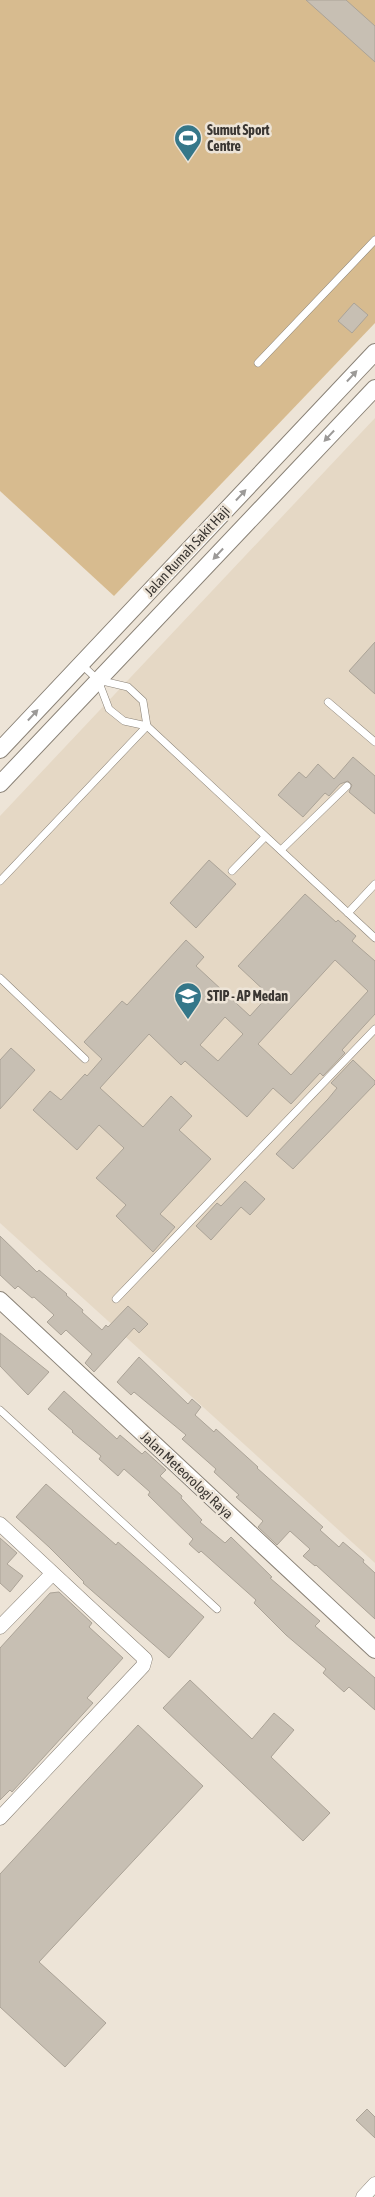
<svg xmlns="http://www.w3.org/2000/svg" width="375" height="2197" viewBox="0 0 375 2197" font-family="'Asap Condensed',sans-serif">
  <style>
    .built { fill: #e5d8c5 }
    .green { fill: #d7bb8f }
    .building { fill: #c7bfb3; stroke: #aba397; fill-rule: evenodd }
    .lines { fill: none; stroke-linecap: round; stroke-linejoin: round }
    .service-casing { stroke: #8a8277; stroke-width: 8 }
    .minor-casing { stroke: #8a8277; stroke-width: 15 }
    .tertiary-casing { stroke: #8a8277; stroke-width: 18 }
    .service { stroke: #fff; stroke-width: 7 }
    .minor { stroke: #fff; stroke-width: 14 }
    .tertiary { stroke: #fff; stroke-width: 16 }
    .oneway { fill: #9c9a98 }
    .labels { text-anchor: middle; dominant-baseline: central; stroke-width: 5; stroke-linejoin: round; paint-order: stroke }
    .poi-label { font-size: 14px; font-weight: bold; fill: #3a3632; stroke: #ede4d7; text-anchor: start }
    .street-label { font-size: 14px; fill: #3a3632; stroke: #ede4d7 }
  </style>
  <rect width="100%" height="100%" fill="#ede4d7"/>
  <polygon class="built" points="375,418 375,1563 0,1223 0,816"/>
  <polygon class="green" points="0,0 375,0 375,323 114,596 0,491"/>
  <g class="building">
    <polygon points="306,0 346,0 375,26 375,62"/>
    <polygon points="354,303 368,315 352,333 338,321"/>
    <polygon points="375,642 375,694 349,671"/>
    <polygon points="353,757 375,776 375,814 349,792 352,785 348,781 340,784 329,796 325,793 303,817 278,795 299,772 306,778 318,764 334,779"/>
    <polygon points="209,860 236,884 196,928 170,903"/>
    <path d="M305,894L336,922L338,920L356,936L352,941L375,961V1014L342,1050L345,1053L323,1076L320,1073L291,1104L273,1088L247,1117L185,1061L181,1065L149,1034L100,1088L143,1127L171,1096L192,1116L179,1130L211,1159L160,1214L175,1227L153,1252L116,1216L126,1205L96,1178L124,1148L99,1125L77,1150L33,1110L50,1091L61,1100L85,1074L87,1076L102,1059L84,1042L122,1001L127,1005L186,940L204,957L196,966L250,1016L269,995L238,966ZM335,960L368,991L291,1075L258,1044ZM225,1017L243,1034L218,1061L200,1045Z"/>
    <polygon points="11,1048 35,1070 0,1109 0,1060"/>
    <polygon points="353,1060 375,1081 375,1084 293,1169 276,1154 328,1099 337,1088 331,1083"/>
    <polygon points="245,1181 265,1199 250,1215 241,1207 211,1240 196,1226 217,1203 221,1206"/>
    <polygon points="0,1236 37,1272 39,1270 67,1294 66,1295 83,1310 82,1312 102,1330 106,1325 108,1327 128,1306 148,1324 139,1333 134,1328 94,1372 85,1363 92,1354 66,1330 61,1335 47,1322 54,1315 34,1297 32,1298 18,1286 15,1289 0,1275"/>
    <polygon points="0,1333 49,1372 28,1395 0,1366"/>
    <polygon points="139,1357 188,1404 192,1399 201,1407 195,1415 214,1432 216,1429 258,1467 257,1468 323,1527 320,1530 339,1547 343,1542 364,1560 363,1562 375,1573 375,1619 316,1565 315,1566 303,1556 310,1549 290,1531 277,1545 258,1527 263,1521 236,1497 239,1495 214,1472 216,1469 182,1439 186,1435 134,1392 131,1395 117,1382"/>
    <polygon points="64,1391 117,1439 120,1435 142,1454 145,1451 166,1470 160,1476 182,1496 181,1498 202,1520 200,1522 225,1543 231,1537 272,1577 270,1578 320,1621 315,1626 375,1678 375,1710 349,1687 344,1692 323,1673 326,1669 286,1635 254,1603 256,1600 201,1551 199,1553 189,1544 193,1539 148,1495 150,1492 124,1469 118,1476 99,1459 101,1456 72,1432 73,1431 48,1409"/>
    <polygon points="46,1484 116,1545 118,1542 204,1617 169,1658 83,1583 84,1582 49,1547 16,1517"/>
    <polygon points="0,1538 17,1553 7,1564 23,1576 10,1592 0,1583"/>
    <polygon points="59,1592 92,1623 89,1627 123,1658 87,1698 93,1703 12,1792 10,1790 0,1800 0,1648 50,1593"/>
    <polygon points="190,1680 252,1739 274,1713 294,1730 271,1757 330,1813 303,1841 163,1708"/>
    <polygon points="138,1725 203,1786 39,1962 106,2023 65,2067 0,2007 0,1874"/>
    <polygon points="367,2109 375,2117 375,2138 356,2120"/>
  </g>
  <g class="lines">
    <g class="service-casing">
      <g id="service">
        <polyline points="258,363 375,240"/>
        <polyline points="81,664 98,680 109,709 124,721 147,726 375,938"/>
        <polyline points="328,702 375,742"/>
        <polyline points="281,850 347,786"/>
        <polyline points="232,871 265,837"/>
        <polyline points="0,881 147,726 143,701 128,687 98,680"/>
        <polyline points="348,913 375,884"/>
        <polyline points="0,978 85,1059"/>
        <polyline points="116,1299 375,1029"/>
        <polyline points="0,1410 217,1609"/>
      </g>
    </g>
    <g class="minor-casing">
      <g id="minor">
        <polyline points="0,1524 145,1659 143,1666 0,1818"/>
        <polyline points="0,1627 52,1574"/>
        <polyline points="363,2197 375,2184"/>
      </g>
    </g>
    <g class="tertiary-casing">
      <g id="tertiary">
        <polyline points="0,750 375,352"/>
        <polyline points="0,784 375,388"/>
        <polyline points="0,1300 375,1650"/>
      </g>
    </g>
    <use href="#service" class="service"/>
    <use href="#minor" class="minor"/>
    <use href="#tertiary" class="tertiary"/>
  </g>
  <defs><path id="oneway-solid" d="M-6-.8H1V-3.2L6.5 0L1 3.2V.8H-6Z" transform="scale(1.25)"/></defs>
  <g class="oneway">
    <use href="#oneway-solid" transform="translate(352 376) rotate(-47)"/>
    <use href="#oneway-solid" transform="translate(329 436) rotate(133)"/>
    <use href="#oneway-solid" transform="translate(241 495) rotate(-47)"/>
    <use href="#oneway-solid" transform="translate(218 554) rotate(133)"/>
    <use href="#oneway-solid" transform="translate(33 715) rotate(-47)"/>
  </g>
  <defs>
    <g id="stadium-pin" transform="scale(1.4375)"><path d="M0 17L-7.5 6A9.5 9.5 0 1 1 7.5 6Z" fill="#357789" stroke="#ede4d7"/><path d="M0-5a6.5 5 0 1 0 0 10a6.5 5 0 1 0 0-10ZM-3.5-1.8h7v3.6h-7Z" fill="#fff"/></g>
    <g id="university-pin" transform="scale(1.4375)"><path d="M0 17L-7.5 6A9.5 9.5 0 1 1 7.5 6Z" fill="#357789" stroke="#ede4d7"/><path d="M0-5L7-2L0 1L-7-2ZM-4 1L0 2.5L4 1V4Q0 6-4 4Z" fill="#fff"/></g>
  </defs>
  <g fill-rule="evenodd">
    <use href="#stadium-pin" x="188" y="138"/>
    <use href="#university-pin" x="188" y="996"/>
  </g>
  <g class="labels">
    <g class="poi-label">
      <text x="207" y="130">Sumut Sport<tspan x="207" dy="16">Centre</tspan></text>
      <text x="207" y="996">STIP - AP Medan</text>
    </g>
    <g class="street-label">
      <text transform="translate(187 551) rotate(-47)">Jalan Rumah Sakit Haji</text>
      <text transform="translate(187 1475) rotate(43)">Jalan Meteorologi Raya</text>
    </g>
  </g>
</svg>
